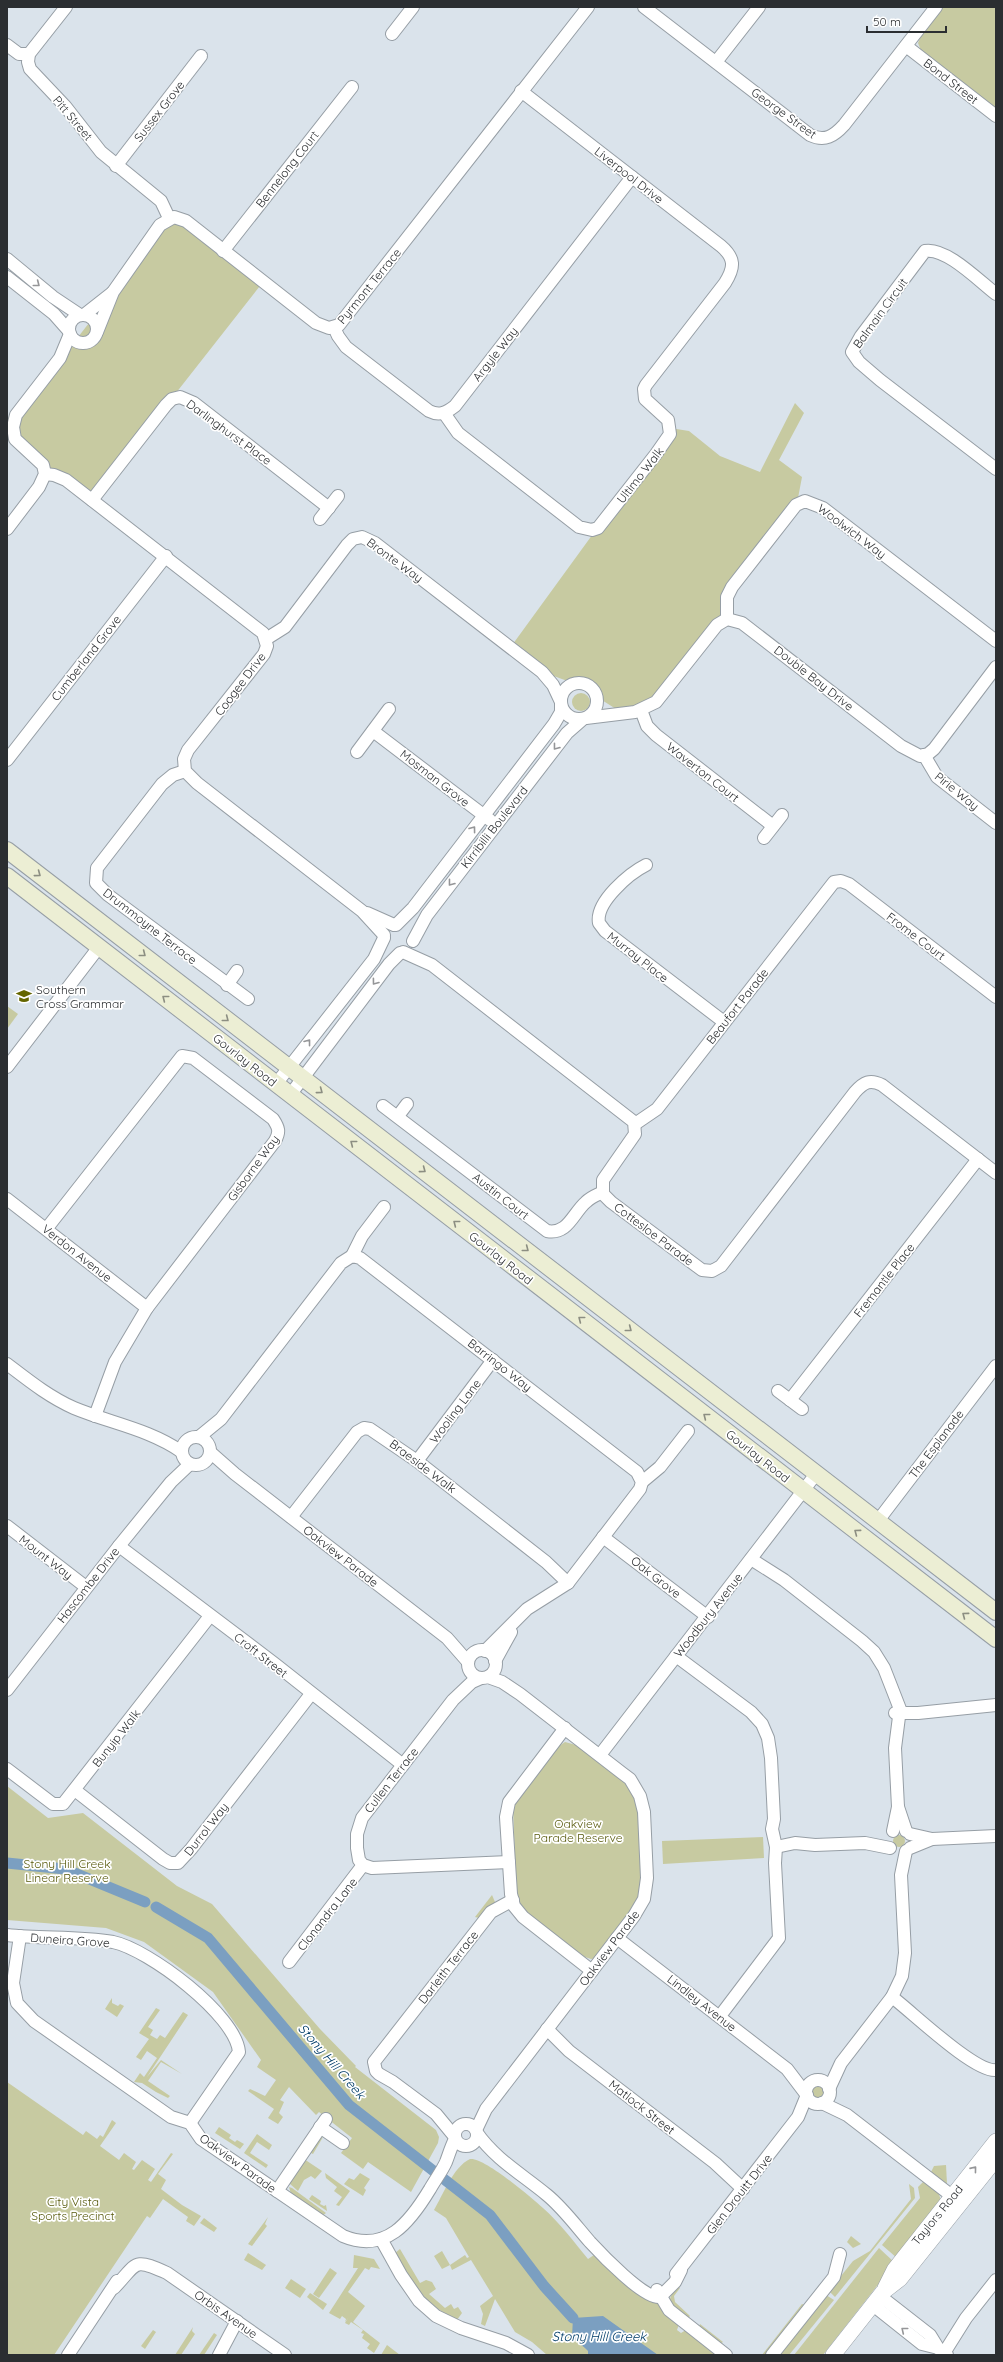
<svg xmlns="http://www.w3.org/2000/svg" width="1003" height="2362" viewBox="0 0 1003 2362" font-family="Quicksand,sans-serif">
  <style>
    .green { fill: #c7caa1 }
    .water { fill: #7b9fc1 }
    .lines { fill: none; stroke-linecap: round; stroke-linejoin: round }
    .canal { stroke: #7b9fc1; stroke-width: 11 }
    .minor-casing { stroke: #969ea5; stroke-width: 14 }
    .tertiary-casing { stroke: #969ea5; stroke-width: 16 }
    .secondary-casing { stroke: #969ea5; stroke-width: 18 }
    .minor { stroke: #fff; stroke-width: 12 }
    .tertiary { stroke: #fff; stroke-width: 15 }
    .secondary { stroke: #eceed4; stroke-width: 16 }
    .oneway { stroke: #959698 }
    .oneway2 { stroke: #8c8e82 }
    .labels { text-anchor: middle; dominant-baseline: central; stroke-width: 3.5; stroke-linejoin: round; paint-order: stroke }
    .street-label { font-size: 12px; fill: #2b2e31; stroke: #fff }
    .poi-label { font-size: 12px; fill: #2b2e31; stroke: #fff; text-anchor: start }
    .park-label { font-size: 12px; fill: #595b0e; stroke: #fff }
    .water-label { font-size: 13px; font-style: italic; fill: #003c68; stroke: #fff }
  </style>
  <rect width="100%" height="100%" fill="#dae3eb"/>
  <g class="green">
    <polygon points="943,7 996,7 996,109 922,53 918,43 921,36"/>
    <polygon points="186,221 263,282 92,500 45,474 15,439 13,421 113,292 160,225"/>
    <path d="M795,403L804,413L779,460L802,477L798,498L732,587L727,619L651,705L624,714L597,697L589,686C551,678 540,671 510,648L670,428L689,431L720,456L760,472Z"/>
    <circle cx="581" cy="702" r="9"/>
    <polygon points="7,1006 18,1014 7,1029"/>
    <polygon points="565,1742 576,1745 624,1780 638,1802 643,1888 639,1899 597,1958 591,1959 582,1956 528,1914 521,1906 517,1896 516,1885 513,1807 518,1797 559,1746"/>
    <polygon points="7,1786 48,1818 83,1813 177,1886 212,1904 320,2029 356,2066 355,2067 436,2130 439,2137 438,2143 411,2192 368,2162 363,2169 341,2153 352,2138 319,2112 316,2115 289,2087 280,2100 284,2102 279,2113 283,2117 278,2124 268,2118 274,2109 248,2091 250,2089 265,2096 276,2080 257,2067 261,2060 213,1992 144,1942 106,1928 7,1920"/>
    <circle cx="899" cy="1841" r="6"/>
    <polygon points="763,1837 764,1858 663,1864 662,1841"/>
    <polygon points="492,1895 495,1902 479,1918 475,1917"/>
    <polygon points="112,1998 112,2003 118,2006 120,2004 124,2006 117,2017 105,2009"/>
    <polygon points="156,2008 160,2010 148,2027 153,2030 150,2035 157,2039 160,2035 165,2038 183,2012 188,2015 147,2077 161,2060 182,2074 161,2062 148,2081 170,2096 168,2098 156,2092 142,2083 134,2082 140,2073 144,2077 157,2058 147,2051 141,2060 136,2057 149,2039 139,2033"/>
    <polygon points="7,2082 83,2135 86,2131 97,2139 100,2135 103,2137 112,2120 116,2123 100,2146 119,2160 124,2153 136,2162 132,2169 134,2170 142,2160 155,2169 148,2180 151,2182 171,2153 173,2154 158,2174 166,2180 161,2189 182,2205 201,2216 194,2226 186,2221 188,2217 163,2199 150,2218 147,2216 54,2355 7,2355"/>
    <circle cx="818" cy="2092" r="6"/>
    <polygon points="219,2127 231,2135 229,2138 235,2142 237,2140 244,2144 240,2149 215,2133"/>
    <polygon points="257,2134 272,2145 269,2150 257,2142 250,2153 268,2165 266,2168 244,2153"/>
    <polygon points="323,2137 313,2154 309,2152 318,2140"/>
    <polygon points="304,2159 322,2171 315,2179 311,2176 304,2180 298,2191 289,2183"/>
    <path d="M470,2159C484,2157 531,2197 543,2208C560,2223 574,2242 588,2259L594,2255L608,2269L651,2301L659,2304L679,2324L677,2330L681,2333L686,2330L719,2355H547L532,2342L515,2332L495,2299L485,2326L481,2324L483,2314L480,2306L493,2296L471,2260L452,2270L450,2265L442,2269L434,2256L442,2251L450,2265L465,2255L467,2258L469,2257L446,2218L434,2210C443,2195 453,2167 470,2159Z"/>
    <polygon points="946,2165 947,2184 931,2172 934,2166"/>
    <polygon points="325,2173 350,2191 339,2206 336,2205 342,2197 334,2191 337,2187 326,2178"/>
    <polygon points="360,2173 370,2179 364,2188 366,2190 363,2196 344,2184 349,2178 354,2180"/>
    <polygon points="924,2181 939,2194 941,2201 897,2258 882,2245 920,2198 918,2187"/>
    <polygon points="909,2184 914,2188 915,2198 835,2297 829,2291 853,2261 870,2251 911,2199"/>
    <polygon points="289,2187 292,2188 326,2213 322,2216 291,2194"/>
    <polygon points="312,2195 321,2201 320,2204 324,2206 326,2205 327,2211 309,2199"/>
    <polygon points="268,2217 265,2224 267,2226 252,2246 248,2244"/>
    <polygon points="204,2218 217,2228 214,2232 200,2223"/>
    <polygon points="851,2236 861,2244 853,2248 847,2242"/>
    <polygon points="879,2248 895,2263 823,2355 794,2355"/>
    <path d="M400,2249L420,2283L426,2280L432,2282L436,2289L429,2294L445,2308L451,2304L454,2309L458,2307L462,2313L457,2320C422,2303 414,2285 395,2253Z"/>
    <polygon points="248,2253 266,2265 262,2270 244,2260"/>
    <polygon points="354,2255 374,2259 380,2269 371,2267 369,2270 365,2268 348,2292 365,2306 353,2322 380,2343 374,2353 367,2348 370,2344 362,2338 364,2334 361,2333 363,2330 351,2322 349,2325 345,2323 348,2318 345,2322 346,2319 342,2316 340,2319 329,2313 358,2268 353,2268"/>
    <polygon points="330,2268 337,2273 319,2298 313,2294"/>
    <polygon points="291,2279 306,2289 300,2298 285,2288"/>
    <path d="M678,2286L680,2288L674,2296L675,2302L690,2316L687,2319C670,2306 663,2304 678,2286Z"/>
    <polygon points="310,2293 327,2304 323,2310 307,2297"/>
    <polygon points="826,2295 834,2300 789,2355 778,2355"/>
    <polygon points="802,2304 805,2305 767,2355 762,2355"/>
    <polygon points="700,2324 723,2342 720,2344 699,2328"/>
    <polygon points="193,2327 192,2331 195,2334 181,2355 175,2355"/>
    <polygon points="153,2330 156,2332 145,2349 141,2346"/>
    <polygon points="214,2333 217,2335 204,2355 199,2355"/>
    <polygon points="387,2345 400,2355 381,2355"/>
  </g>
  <path class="water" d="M603,2316L658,2355H588V2351C583,2345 577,2343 572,2337L573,2318Z"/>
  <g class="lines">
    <g class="canal">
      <polyline points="7,1863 65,1869 145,1902"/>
      <polyline points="156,1907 208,1938 349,2105 490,2215 544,2286 573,2318"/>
    </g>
    <g class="minor-casing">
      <g id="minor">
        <polyline points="66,7 29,54 28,62 30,69 65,106 101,152 161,201 169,218"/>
        <path d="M644,7L810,135C825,142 834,136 844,125L936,7"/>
        <polyline points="392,34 413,7"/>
        <polyline points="7,45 19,54 29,54"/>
        <polyline points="906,46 996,116"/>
        <polyline points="716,62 759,7"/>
        <polyline points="116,166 201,56"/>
        <polyline points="223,251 352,87"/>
        <polyline points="7,259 53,297 80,315"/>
        <polyline points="7,277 54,314 69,331"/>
        <path d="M996,294C979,281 946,247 925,251L861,336L852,352L859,362L880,380L996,469"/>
        <circle cx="83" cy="329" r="14"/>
        <polyline points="84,315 112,293"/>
        <path d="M334,327L338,336L346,347L429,411C439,416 446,413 455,406L632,177"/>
        <polyline points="97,332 113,292 160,225 174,217 186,221 316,323 329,328 339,325 588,7"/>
        <path d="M444,413L458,433L579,527L592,530L598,528L656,454L670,434L668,420L645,399L644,389L646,385L725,283C735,267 735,258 721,246L521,91"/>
        <polyline points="45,474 54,475 66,480 263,633 267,646 264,654 188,750 184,759 185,771 197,783 362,911 384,935"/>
        <polyline points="92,500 166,405 172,399 180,397 194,403 329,508"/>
        <polyline points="320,519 338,496"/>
        <polyline points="7,529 39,487 45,474 43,465 15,439 13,427 16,415 60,358 70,334"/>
        <polyline points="727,619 727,597 732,587 796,505 805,501 823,508 996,641"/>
        <polyline points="266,639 285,627 347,545 353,539 362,537 375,543 542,672 553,685 561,702"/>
        <circle cx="579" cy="701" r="18"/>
        <polyline points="641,710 647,726 656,735 773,826"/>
        <polyline points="586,718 635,712 656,702 717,625 727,619 742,623 901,746 920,756 928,754 934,749 996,667"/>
        <polyline points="373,731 490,820"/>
        <polyline points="357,752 389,709"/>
        <polyline points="924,755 937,777 996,823"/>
        <polyline points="7,760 166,556"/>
        <polyline points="185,771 173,775 162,784 97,868 96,883 108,895 248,999"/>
        <polyline points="764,838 782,815"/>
        <path d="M646,865C630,873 595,902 599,923L605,931L724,1022"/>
        <polyline points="367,913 394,925"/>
        <polyline points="396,925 413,908 554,724 561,712 561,705"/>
        <polyline points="413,941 427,915 567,733 583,719"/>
        <path d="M403,952L432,965L634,1122L635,1134L603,1180V1194L611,1202L702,1270L712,1271L721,1266L855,1092C864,1082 870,1079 882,1085L996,1173"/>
        <polyline points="227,985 237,971"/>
        <polyline points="7,1067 99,947"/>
        <polyline points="276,1084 374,959 384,938"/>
        <polyline points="290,1095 389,964 400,953"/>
        <path d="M383,1106L547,1231C568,1235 573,1213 586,1202C591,1197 597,1195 603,1192"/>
        <polyline points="398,1116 407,1104"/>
        <polyline points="635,1124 657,1109 834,882 841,881 849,884 996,997"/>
        <polyline points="7,1199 147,1308"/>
        <path d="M47,1228L182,1056L193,1058L273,1119C279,1128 280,1132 275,1141L147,1308L115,1362L95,1416"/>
        <polyline points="352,1256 362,1236 384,1207"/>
        <path d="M7,1364C28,1380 49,1397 74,1408C110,1423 149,1429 182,1452"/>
        <polyline points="778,1391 802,1409"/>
        <polyline points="790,1400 978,1159"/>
        <circle cx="196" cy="1451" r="14"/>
        <polyline points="199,1437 221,1419 341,1263 352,1256 360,1258 637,1472 642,1482 640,1489 568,1583 527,1609 485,1651"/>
        <polyline points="210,1452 235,1474 447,1638 468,1662"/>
        <polyline points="417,1461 493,1360"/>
        <polyline points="642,1482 660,1467 688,1431"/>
        <polyline points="291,1517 357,1432 364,1428 370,1429 417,1461 546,1562 568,1583"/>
        <polyline points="877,1522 996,1366"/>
        <polyline points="7,1526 86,1587"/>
        <polyline points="603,1537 708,1617"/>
        <polyline points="119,1546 275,1664 403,1765"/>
        <polyline points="751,1559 784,1580 862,1641 874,1652 884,1668 900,1709 895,1748 898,1807 893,1831"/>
        <circle cx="482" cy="1664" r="14"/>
        <polyline points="676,1656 751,1712 762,1724 768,1738 771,1758 774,1819 772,1829 776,1847 775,1863 779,1938 720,2016"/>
        <polyline points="495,1661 511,1632"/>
        <polyline points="481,1678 472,1682 453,1700 362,1818 357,1834 357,1848 359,1860 363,1865 372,1868 509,1862"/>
        <polyline points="7,1690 119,1546 171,1482 190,1464"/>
        <polyline points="895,1713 918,1713 996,1705"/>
        <polyline points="565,1728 509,1802 506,1817 511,1894 514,1906 523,1917 592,1971"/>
        <polyline points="600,1755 816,1474"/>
        <polyline points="7,1769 53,1804 63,1804 210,1616"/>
        <polyline points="76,1791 163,1859 170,1863 178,1863 191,1849 311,1694"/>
        <polyline points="898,1807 906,1831"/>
        <polyline points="910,1834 932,1839 996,1836"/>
        <polyline points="776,1847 795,1843 815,1845 865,1843 890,1848"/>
        <polyline points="910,1848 932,1839"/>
        <path d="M7,1935C42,1939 78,1936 113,1942C148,1949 236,2015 239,2052L190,2123"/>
        <path d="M20,1936L13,1983L17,2003L34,2021L171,2117L190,2123L201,2139L343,2236C386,2254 410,2222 430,2189C435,2180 442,2171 446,2162C449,2154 451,2147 455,2139"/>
        <polyline points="617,1938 787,2069 806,2094"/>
        <polyline points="289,1962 363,1865"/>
        <path d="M892,1997C911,2011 975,2073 996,2070"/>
        <polyline points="547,2029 569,2051 715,2163 743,2189"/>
        <circle cx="818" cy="2092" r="12"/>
        <polyline points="829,2089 841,2063 892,1997 902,1976 905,1953 901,1875 906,1851"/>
        <polyline points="822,2103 847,2115 952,2196"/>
        <circle cx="466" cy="2135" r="11"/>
        <polyline points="320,2127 343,2143"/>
        <polyline points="476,2130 486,2109 634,1916 644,1899 647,1878 644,1812 640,1796 630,1779 622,1773 520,1694 502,1682 488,1677"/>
        <path d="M477,2133C495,2159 523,2175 547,2195C563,2208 576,2226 590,2242C601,2254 645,2300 660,2297L675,2282L681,2270"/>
        <polyline points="455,2137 436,2114 393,2082 379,2074 376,2071 374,2062 491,1912 513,1900"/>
        <polyline points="277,2191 326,2119"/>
        <polyline points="381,2239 401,2275 419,2301 436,2316 461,2328 506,2343 528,2355"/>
        <polyline points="676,2274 798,2117 807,2095"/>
        <path d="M114,2288C138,2263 132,2257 167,2273L285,2355"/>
        <polyline points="657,2290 669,2310 726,2355"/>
        <polyline points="880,2296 930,2335 938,2348 947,2355"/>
        <polyline points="873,2305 922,2344 938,2348"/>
        <polyline points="944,2353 966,2318 996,2280"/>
        <polyline points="68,2355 117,2281"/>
        <polyline points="219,2355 237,2321"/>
        <polyline points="772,2355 834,2277 840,2254"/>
      </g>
    </g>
    <g class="tertiary-casing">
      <g id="tertiary">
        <polyline points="885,2288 894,2270 996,2141"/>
        <polyline points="833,2355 882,2293 900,2279 996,2159"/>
      </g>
    </g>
    <g class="secondary-casing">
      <g id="secondary">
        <polyline points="7,850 996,1612"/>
        <polyline points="7,876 996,1639"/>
      </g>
    </g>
    <use href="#minor" class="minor"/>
    <use href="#tertiary" class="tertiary"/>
    <use href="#secondary" class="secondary"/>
  </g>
  <defs><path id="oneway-chevron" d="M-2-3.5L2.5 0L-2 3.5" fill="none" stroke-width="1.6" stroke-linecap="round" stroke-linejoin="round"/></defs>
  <g class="oneway">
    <use href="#oneway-chevron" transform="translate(37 284) rotate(38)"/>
    <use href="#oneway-chevron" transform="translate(556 747) rotate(128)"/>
    <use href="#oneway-chevron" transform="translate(473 829) rotate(-53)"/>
    <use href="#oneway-chevron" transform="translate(451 883) rotate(128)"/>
    <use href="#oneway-chevron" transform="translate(375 982) rotate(127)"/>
    <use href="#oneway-chevron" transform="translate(308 1042) rotate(-52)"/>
    <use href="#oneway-chevron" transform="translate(974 2169) rotate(-51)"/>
    <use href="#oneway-chevron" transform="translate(904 2330) rotate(-141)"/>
  </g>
  <g class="oneway2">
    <use href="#oneway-chevron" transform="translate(38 874) rotate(37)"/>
    <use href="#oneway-chevron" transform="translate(143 954) rotate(38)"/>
    <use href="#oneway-chevron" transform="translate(165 998) rotate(-142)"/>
    <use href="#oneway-chevron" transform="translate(226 1019) rotate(38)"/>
    <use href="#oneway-chevron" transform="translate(320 1091) rotate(37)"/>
    <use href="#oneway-chevron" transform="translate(353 1143) rotate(-142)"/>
    <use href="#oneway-chevron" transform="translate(423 1170) rotate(37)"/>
    <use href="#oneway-chevron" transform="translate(456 1223) rotate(-142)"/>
    <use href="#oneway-chevron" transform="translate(526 1249) rotate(38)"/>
    <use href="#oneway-chevron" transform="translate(581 1319) rotate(-142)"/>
    <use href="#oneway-chevron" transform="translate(629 1329) rotate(38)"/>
    <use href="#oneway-chevron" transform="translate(706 1416) rotate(-142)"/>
    <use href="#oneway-chevron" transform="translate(857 1532) rotate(-143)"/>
    <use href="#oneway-chevron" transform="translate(965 1615) rotate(-143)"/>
  </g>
  <defs>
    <g id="school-bare" transform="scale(1.2)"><path d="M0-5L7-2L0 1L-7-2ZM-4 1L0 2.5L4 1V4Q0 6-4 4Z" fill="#646600" stroke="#fff" stroke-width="2.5" paint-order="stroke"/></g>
  </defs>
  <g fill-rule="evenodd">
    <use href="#school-bare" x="24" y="996"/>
  </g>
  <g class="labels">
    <g class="street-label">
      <text transform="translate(951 81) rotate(38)">Bond Street</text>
      <text transform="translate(159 111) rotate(-52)">Sussex Grove</text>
      <text transform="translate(784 113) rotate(36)">George Street</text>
      <text transform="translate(73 118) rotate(50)">Pitt Street</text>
      <text transform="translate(287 169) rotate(-52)">Bennelong Court</text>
      <text transform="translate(629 175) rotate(38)">Liverpool Drive</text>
      <text transform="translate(369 286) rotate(-51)">Pyrmont Terrace</text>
      <text transform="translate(880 313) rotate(-54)">Balmain Circuit</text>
      <text transform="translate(495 354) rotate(-52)">Argyle Way</text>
      <text transform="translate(229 432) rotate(36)">Darlinghurst Place</text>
      <text transform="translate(640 475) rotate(-52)">Ultimo Walk</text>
      <text transform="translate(852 531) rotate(37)">Woolwich Way</text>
      <text transform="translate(395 560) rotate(36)">Bronte Way</text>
      <text transform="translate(86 658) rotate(-52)">Cumberland Grove</text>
      <text transform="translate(814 678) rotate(38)">Double Bay Drive</text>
      <text transform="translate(240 684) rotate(-53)">Coogee Drive</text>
      <text transform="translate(703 772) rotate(38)">Waverton Court</text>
      <text transform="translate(435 778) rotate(38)">Mosman Grove</text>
      <text transform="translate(957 791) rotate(39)">Pirie Way</text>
      <text transform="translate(494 827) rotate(-52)">Kirribilli Boulevard</text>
      <text transform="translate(150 926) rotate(38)">Drummoyne Terrace</text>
      <text transform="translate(916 936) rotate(37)">Frome Court</text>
      <text transform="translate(638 957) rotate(38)">Murray Place</text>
      <text transform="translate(737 1006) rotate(-52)">Beaufort Parade</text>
      <text transform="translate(245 1060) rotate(38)">Gourlay Road</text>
      <text transform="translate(253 1168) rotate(-54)">Gisborne Way</text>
      <text transform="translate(501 1196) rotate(38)">Austin Court</text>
      <text transform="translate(654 1234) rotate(37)">Cottesloe Parade</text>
      <text transform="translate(77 1253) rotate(38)">Verdon Avenue</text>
      <text transform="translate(501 1258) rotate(38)">Gourlay Road</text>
      <text transform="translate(884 1280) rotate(-52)">Fremantle Place</text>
      <text transform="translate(500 1365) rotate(38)">Barringo Way</text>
      <text transform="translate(455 1411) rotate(-53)">Wooling Lane</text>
      <text transform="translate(936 1444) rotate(-53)">The Esplanade</text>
      <text transform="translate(758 1456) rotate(38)">Gourlay Road</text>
      <text transform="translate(423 1466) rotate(37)">Braeside Walk</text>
      <text transform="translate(341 1556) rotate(38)">Oakview Parade</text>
      <text transform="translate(46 1557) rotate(38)">Mount Way</text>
      <text transform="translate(656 1577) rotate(38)">Oak Grove</text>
      <text transform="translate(88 1585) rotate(-52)">Hascombe Drive</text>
      <text transform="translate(708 1615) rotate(-52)">Woodbury Avenue</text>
      <text transform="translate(261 1655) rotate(38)">Croft Street</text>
      <text transform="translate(116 1738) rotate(-52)">Bunyip Walk</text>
      <text transform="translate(391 1780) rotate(-52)">Cullen Terrace</text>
      <text transform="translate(206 1829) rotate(-52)">Durrol Way</text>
      <text transform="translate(327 1914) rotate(-52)">Clonandra Lane</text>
      <text transform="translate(70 1940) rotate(4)">Duneira Grove</text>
      <text transform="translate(609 1948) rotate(-53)">Oakview Parade</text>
      <text transform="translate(448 1967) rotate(-52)">Darleith Terrace</text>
      <text transform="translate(702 2003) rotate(38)">Lindley Avenue</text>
      <text transform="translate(642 2107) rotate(38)">Matlock Street</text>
      <text transform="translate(238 2163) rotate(36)">Oakview Parade</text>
      <text transform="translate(739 2194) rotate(-52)">Glen Drouitt Drive</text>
      <text transform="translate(937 2215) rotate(-51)">Taylors Road</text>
      <text transform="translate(226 2314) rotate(35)">Orbis Avenue</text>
    </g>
    <g class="poi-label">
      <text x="36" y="989">Southern<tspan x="36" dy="14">Cross Grammar</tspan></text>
    </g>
    <g class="park-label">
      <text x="578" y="1823">Oakview<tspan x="578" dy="14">Parade Reserve</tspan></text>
      <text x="67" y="1863">Stony Hill Creek<tspan x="67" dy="14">Linear Reserve</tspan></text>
      <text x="73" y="2201">City Vista<tspan x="73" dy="14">Sports Precinct</tspan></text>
    </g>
    <g class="water-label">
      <text transform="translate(332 2061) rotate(49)">Stony Hill Creek</text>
      <text x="599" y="2336">Stony Hill Creek</text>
    </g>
  </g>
  <rect width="1003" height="2362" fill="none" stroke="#2b2e31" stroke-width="16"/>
  <path d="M867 26v6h79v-6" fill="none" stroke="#2b2e31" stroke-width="2"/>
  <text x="873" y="26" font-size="12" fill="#2b2e31" stroke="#ffffff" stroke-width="3" paint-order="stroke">50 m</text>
</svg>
